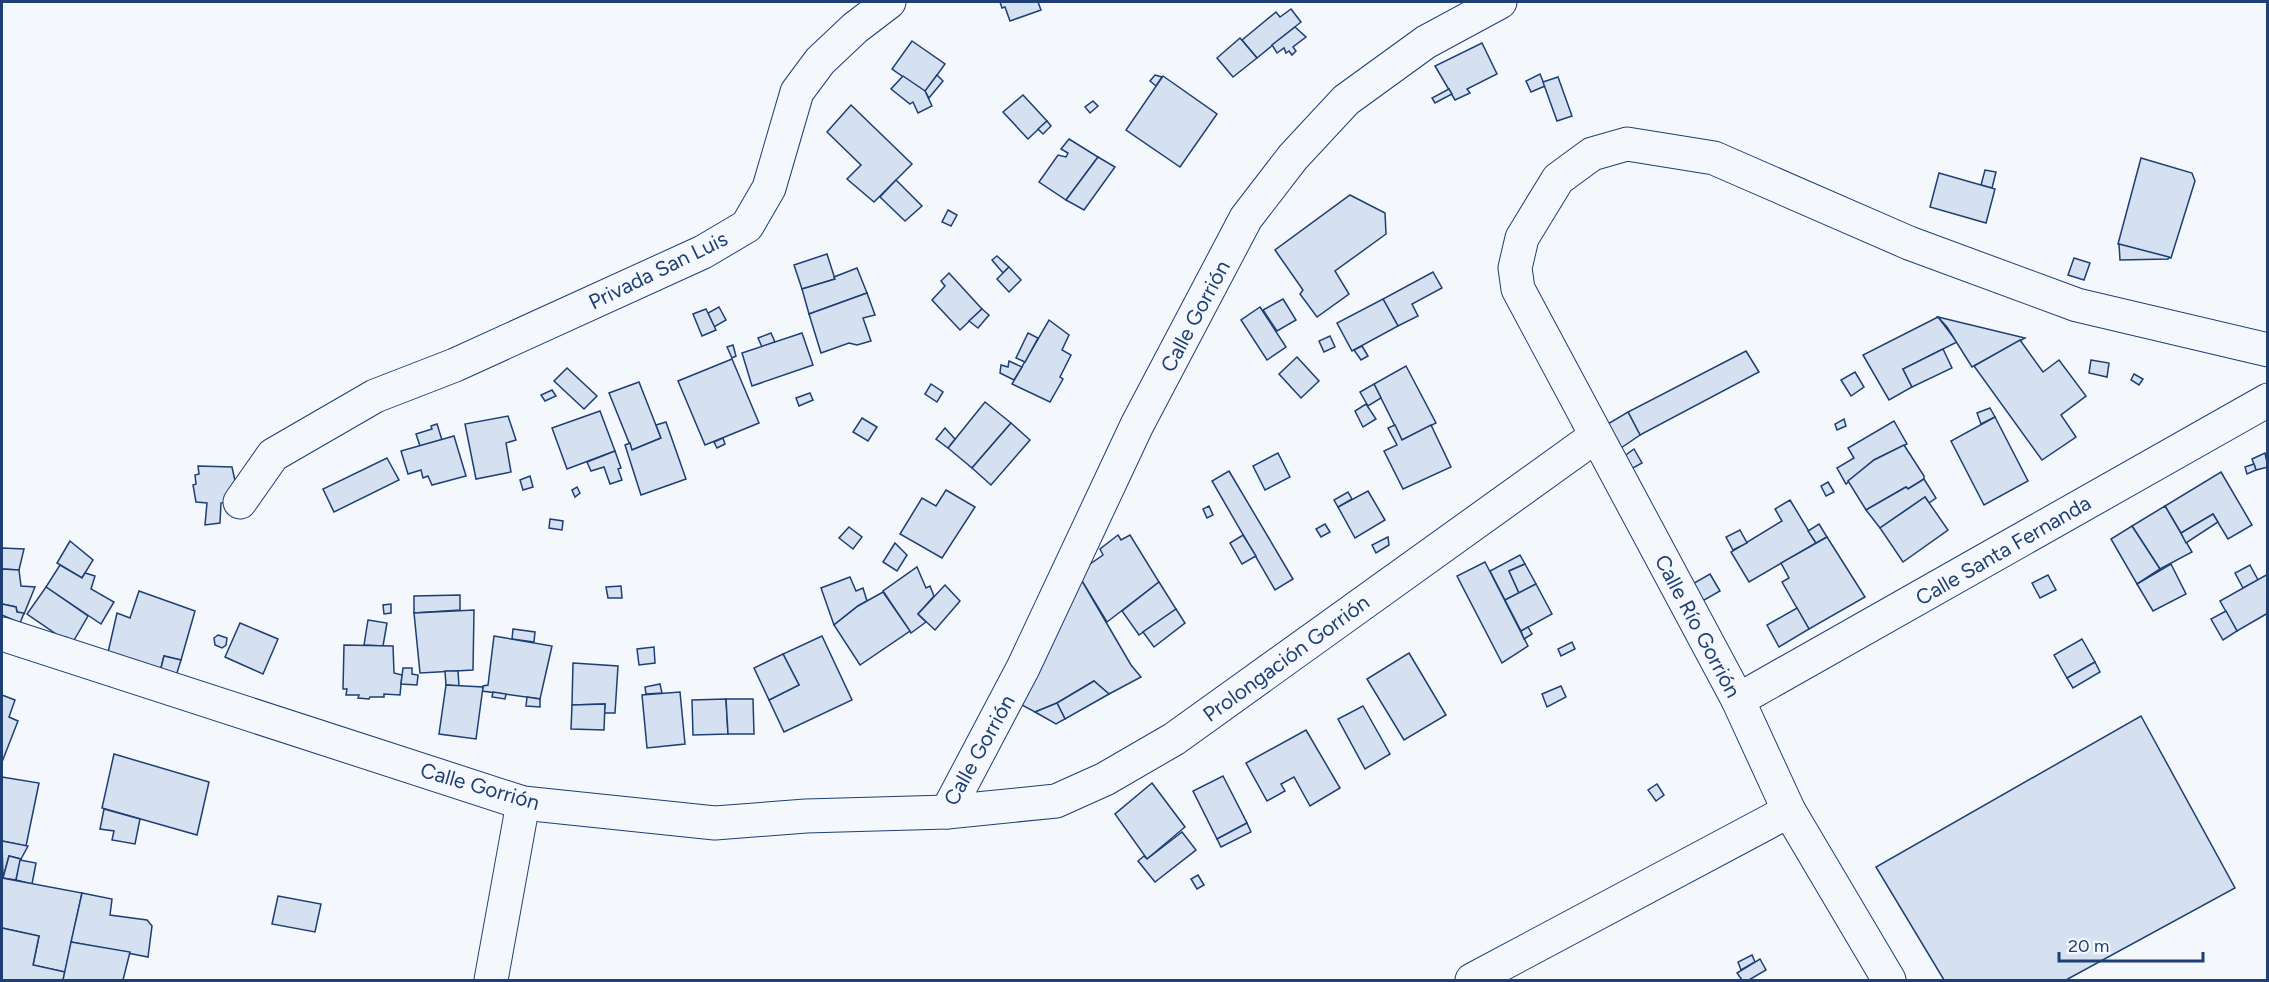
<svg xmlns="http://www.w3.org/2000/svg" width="2269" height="982" viewBox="0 0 2269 982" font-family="Figtree,sans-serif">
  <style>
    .building { fill: #d5e0f0; stroke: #1d3f73; stroke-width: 1.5 }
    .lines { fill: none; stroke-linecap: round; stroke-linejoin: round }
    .minor-casing { stroke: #1d3f73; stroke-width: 35 }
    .minor { stroke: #f4f7fb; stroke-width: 33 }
    .labels { text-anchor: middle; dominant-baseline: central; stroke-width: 4.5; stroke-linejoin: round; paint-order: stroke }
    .street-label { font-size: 21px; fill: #1d3f73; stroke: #f4f7fb }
  </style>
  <rect width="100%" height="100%" fill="#f4f7fb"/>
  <g class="building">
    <polygon points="1000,2 1038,2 1041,10 1010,21 1005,7 1002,8"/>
    <polygon points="1291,9 1301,22 1257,58 1242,40 1276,12 1280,17"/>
    <polygon points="1295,27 1306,37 1293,47 1296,51 1292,55 1289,51 1286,53 1284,48 1277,53 1272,45"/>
    <polygon points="1240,38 1257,58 1233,77 1217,58"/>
    <polygon points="912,41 945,64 925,92 892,69"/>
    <polygon points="1482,43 1497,74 1467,89 1470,93 1455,100 1435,66"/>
    <polygon points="1540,74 1545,86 1531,92 1526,81"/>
    <polygon points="937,75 943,81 929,98 925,91"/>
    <polygon points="1155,75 1162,77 1156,86 1150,81"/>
    <polygon points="903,76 925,91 932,106 918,113 913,102 910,104 891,89"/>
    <polygon points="1163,76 1217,114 1180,167 1126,130"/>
    <polygon points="1558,77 1572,116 1557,121 1543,82"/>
    <polygon points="1449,89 1452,94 1435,103 1432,98"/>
    <polygon points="1023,95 1047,121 1028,139 1003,112"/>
    <polygon points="1093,101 1098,106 1090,113 1085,107"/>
    <polygon points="851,105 912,164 874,202 847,179 861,165 827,132"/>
    <polygon points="1047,121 1051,126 1043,134 1038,129"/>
    <polygon points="1069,139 1098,157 1066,200 1039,182 1058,155 1066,157 1068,153 1061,149"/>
    <polygon points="1098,157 1115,167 1084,210 1066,200"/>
    <polygon points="2141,158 2192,173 2195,181 2171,258 2118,244"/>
    <polygon points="1985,170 1996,172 1992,188 1981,185"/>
    <polygon points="1939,173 1995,189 1986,223 1930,207"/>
    <polygon points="896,180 922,206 905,221 880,197"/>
    <polygon points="1350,195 1385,213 1386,234 1335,271 1349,294 1317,317 1300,294 1303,290 1275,250"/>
    <polygon points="948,210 957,215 951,226 942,222"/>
    <polygon points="2119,244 2169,257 2168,259 2120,260"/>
    <polygon points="827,254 835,279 802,289 794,265"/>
    <polygon points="997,256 1009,267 1003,273 992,260"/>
    <polygon points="2074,258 2090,263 2084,280 2068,275"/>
    <polygon points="1009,267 1021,280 1009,292 997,279"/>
    <polygon points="857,268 867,293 809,314 802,289 835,279 834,277"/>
    <polygon points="1433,272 1442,288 1412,304 1418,316 1398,326 1383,299"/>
    <polygon points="949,273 982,309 960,330 932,300 945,286 941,281"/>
    <polygon points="867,293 875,315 863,318 871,341 857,345 849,343 821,353 809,314"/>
    <polygon points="1283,299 1296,320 1277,331 1263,310"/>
    <polygon points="1383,299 1398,326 1352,351 1337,323"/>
    <polygon points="719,307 726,320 714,327 708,313"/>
    <polygon points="1260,307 1286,347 1267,360 1241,320"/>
    <polygon points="706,309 716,330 702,336 693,314"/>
    <polygon points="982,309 989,315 978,328 969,321"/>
    <polygon points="1938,317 1957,342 1903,369 1912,387 1889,400 1863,355"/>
    <polygon points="1938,317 2025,338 1972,367 1947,327"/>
    <polygon points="1049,320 1069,335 1062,350 1071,355 1060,377 1063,379 1050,402 1012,384"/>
    <polygon points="771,333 775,342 762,347 758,338"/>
    <polygon points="802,333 813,365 752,386 742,353"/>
    <polygon points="1028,333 1038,338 1025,362 1016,358"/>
    <polygon points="1330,336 1335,347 1324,352 1319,341"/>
    <polygon points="2020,340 2043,372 2059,360 2086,396 2061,415 2076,437 2042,460 1974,366"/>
    <polygon points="733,345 736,356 732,358 727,347"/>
    <polygon points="1362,346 1368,356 1361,360 1354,350"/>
    <polygon points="1943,349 1952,368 1912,387 1903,369"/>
    <polygon points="1746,351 1759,372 1640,435 1628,412"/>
    <polygon points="1297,357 1319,381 1301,398 1279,374"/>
    <polygon points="732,359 759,423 705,445 678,381"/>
    <polygon points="2091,360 2109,363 2107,377 2089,373"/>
    <polygon points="1009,361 1022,367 1014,380 1000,373 1001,365 1008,367"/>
    <polygon points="1406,366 1436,423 1402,440 1374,384"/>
    <polygon points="567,368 597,396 584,409 554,381"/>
    <polygon points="1855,372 1864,387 1851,396 1841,380"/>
    <polygon points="2134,374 2143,379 2139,385 2131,380"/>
    <polygon points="639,382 661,438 632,450 609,393"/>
    <polygon points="931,384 943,392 937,402 925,394"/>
    <polygon points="1374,384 1381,398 1368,406 1360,392"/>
    <polygon points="552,390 556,396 545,401 541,395"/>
    <polygon points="810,393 813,400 799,406 796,398"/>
    <polygon points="985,402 1011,423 972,468 948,448"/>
    <polygon points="1366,404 1376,419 1363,427 1355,411"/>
    <polygon points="1990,408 1995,417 1981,424 1977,413"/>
    <polygon points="600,411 615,451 567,469 552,428"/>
    <polygon points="1628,412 1640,435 1615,452 1601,428"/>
    <polygon points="508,416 516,440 506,443 511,472 476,479 465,424"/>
    <polygon points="1995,417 2028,481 1984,505 1951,441"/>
    <polygon points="862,418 877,427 868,441 853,432"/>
    <polygon points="1844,419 1846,426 1837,430 1835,424"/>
    <polygon points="1894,421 1907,444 1874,460 1846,484 1837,468 1854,458 1848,448"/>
    <polygon points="666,422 686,479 641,495 625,445 630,443 632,450 661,438 656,425"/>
    <polygon points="1011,423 1030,440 991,485 972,468"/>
    <polygon points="437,424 442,440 420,446 416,434 432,429 431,426"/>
    <polygon points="1395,425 1402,440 1431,425 1451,467 1403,489 1384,451 1397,445 1388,428"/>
    <polygon points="945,428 955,439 948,448 936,439"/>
    <polygon points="454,436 466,476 432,485 428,476 423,478 421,470 408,474 401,451"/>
    <polygon points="723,438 725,444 717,448 714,442"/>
    <polygon points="1904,445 1924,476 1924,479 1908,489 1906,487 1866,510 1848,481 1874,460"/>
    <polygon points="1634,449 1642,463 1626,472 1619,460"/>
    <polygon points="615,451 621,468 618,469 622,480 610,484 604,467 591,471 587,462"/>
    <polygon points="1278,453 1290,477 1265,490 1253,466"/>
    <polygon points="2265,453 2268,467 2256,470 2252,459"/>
    <polygon points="387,458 399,480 334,512 323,489"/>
    <polygon points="2254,464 2256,470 2247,474 2245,467"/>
    <polygon points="198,466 232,467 239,499 221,503 220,523 205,525 207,503 196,502 193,485 196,484 195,475 199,474"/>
    <polygon points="1229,471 1293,579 1275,590 1212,481"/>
    <polygon points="2221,472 2252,525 2228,539 2213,514 2181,533 2165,506"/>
    <polygon points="530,476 533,487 523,490 520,480"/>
    <polygon points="1924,479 1936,498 1929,503 1925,497 1880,528 1866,510 1906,487 1908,489"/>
    <polygon points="1828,482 1834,492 1826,496 1821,486"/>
    <polygon points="577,487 580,493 575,497 572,490"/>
    <polygon points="946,490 975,507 942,558 900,534 922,498 936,506"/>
    <polygon points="1368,491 1385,520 1355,538 1338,507"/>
    <polygon points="1348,492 1352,499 1338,507 1334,500"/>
    <polygon points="1925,497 1948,530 1903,562 1880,528"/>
    <polygon points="1790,500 1816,543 1749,582 1731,552 1782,521 1775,509"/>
    <polygon points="1209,506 1213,515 1207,518 1203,509"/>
    <polygon points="2165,506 2192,552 2160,569 2132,526"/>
    <polygon points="2213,514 2218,522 2186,543 2181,533"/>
    <polygon points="550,519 563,521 562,530 549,528"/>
    <polygon points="1325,524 1330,532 1321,537 1316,529"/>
    <polygon points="1819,524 1827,537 1816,543 1808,531"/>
    <polygon points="2132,526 2160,569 2137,584 2111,539"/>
    <polygon points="849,527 862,537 853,549 839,538"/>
    <polygon points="1740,530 1747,543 1733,550 1726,537"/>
    <polygon points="1118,535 1121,540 1130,535 1159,582 1107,622 1077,573 1103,555 1100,549"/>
    <polygon points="1243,535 1256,556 1242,564 1230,543"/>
    <polygon points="1388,537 1389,545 1376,553 1372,545"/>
    <polygon points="1827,537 1865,597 1809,629 1782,582 1789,578 1781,563"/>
    <polygon points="70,541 93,560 82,578 57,563"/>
    <polygon points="895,543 907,555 897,571 883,562"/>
    <polygon points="2,548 24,549 19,570 2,569"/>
    <polygon points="1520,555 1525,564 1509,571 1519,593 1505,600 1490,571"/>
    <polygon points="1485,562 1528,646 1502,663 1457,576"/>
    <polygon points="1525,564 1536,584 1519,593 1509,571"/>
    <polygon points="2171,564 2186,594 2153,611 2137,584"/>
    <polygon points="60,565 82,578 85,573 95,576 91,589 114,602 101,624 46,587"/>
    <polygon points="2250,565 2258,580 2243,588 2235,573"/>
    <polygon points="917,567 926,588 930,586 934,596 918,614 926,622 911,633 883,591"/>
    <polygon points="2,569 19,570 21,586 35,587 24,614 17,612 16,607 2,604"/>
    <polygon points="1075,569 1131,665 1141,677 1109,694 1094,681 1057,703 1035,712 1003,695"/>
    <polygon points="1710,574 1720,591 1699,603 1689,586"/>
    <polygon points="2268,574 2268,613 2237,631 2220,601"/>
    <polygon points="2048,575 2056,590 2040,598 2032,583"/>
    <polygon points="850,577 856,591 863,588 867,601 858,606 834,625 821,588"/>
    <polygon points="1159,582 1176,609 1139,635 1122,611"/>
    <polygon points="1536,584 1552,614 1521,631 1505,600"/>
    <polygon points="945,585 960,601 935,630 918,614"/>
    <polygon points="621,586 622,598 608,598 606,587"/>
    <polygon points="46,587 88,616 73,642 66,637 65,640 27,614"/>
    <polygon points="139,591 195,611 181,660 164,656 160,672 107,657 117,613 130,618"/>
    <polygon points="883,592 910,631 860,665 834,625 858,606"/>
    <polygon points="460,595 460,610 414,613 414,596"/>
    <polygon points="2,604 16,607 17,612 24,613 20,623 2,615"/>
    <polygon points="391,604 391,613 384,614 383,605"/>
    <polygon points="1797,608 1809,629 1779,647 1767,625"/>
    <polygon points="1176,609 1185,623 1154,647 1143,632"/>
    <polygon points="474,610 473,670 420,673 414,613"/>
    <polygon points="2226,611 2237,631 2223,640 2211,619"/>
    <polygon points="368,620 387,623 383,646 364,645"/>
    <polygon points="240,623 278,639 263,674 225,657"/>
    <polygon points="1528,627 1532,634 1524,639 1521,631"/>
    <polygon points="513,629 535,632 534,642 512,639"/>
    <polygon points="218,635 227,638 226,645 222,648 215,645 214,638"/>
    <polygon points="494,636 552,646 540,699 482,691 483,686 488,685"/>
    <polygon points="822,636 852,700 784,732 769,700 799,685 783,654"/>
    <polygon points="2082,639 2095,662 2067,678 2054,655"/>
    <polygon points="1572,642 1575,649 1561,656 1558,649"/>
    <polygon points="344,645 393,646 394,673 402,675 400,695 384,694 384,697 370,697 369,699 358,698 359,695 346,695 347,689 343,689"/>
    <polygon points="654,647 655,663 639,665 637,649"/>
    <polygon points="1409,653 1446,715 1404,740 1367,679"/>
    <polygon points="783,654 799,685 769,700 754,668"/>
    <polygon points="164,656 181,660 176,676 160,672"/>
    <polygon points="2095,662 2100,672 2073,688 2067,678"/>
    <polygon points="573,663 618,666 615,713 604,713 605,704 572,705"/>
    <polygon points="403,668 412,668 412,674 418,675 417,685 401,684"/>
    <polygon points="445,671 458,671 459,686 446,685"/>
    <polygon points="1094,681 1109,694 1065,719 1057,703"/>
    <polygon points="660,684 662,693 646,694 645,687"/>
    <polygon points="446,685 483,687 476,739 439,734"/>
    <polygon points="1561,686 1566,697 1547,707 1542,694"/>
    <polygon points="493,692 506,694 505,699 492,697"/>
    <polygon points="680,692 685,744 647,748 642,695"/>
    <polygon points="2,695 15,700 9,717 18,721 2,762"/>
    <polygon points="527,697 540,699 540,707 526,706"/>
    <polygon points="726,699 728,734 693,735 692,700"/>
    <polygon points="726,699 753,699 754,734 728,734"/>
    <polygon points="1057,703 1065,719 1056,724 1035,712"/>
    <polygon points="605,704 604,730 571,729 572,705"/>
    <polygon points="1363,706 1390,754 1365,769 1338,719"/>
    <polygon points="2141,716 2235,888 2066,980 1944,980 1876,867"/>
    <polygon points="1306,730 1340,788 1310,806 1294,777 1281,784 1285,791 1267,801 1246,763"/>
    <polygon points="114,754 209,782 197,835 102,808"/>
    <polygon points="1223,776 1247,823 1217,839 1193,791"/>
    <polygon points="2,777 39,783 26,846 2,841"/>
    <polygon points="1152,783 1185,827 1147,859 1115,814"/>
    <polygon points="1657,784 1664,795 1656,801 1648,790"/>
    <polygon points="104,809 140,819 135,844 112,840 114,831 100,829"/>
    <polygon points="1247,823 1251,832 1221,847 1217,839"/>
    <polygon points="1182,832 1196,850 1155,882 1138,861 1144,856 1147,859"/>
    <polygon points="2,841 28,846 21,859 9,856 3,878"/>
    <polygon points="9,856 21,859 16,880 3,878"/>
    <polygon points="20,860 36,863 32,884 16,880"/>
    <polygon points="1198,875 1204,885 1197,889 1191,879"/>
    <polygon points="2,878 82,893 65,972 33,965 39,936 2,928"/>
    <polygon points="82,893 112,899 110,915 147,920 152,926 148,957 71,942"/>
    <polygon points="278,896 321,904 315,932 272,924"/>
    <polygon points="2,928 39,936 33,965 65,972 63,980 2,980"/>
    <polygon points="71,942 130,952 123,980 63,980"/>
    <polygon points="1752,955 1755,962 1741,970 1738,962"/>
    <polygon points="1760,959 1766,970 1749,980 1742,980 1737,973"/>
  </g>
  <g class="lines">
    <g class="minor-casing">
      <g id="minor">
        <polyline points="240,502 273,455 375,396 455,365 703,252 747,226 769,188 797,92 820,61 855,28 889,2"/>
        <polyline points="2,634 523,803 715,823 806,816 947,812 1056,801 1105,779 1174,739 1596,436"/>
        <polyline points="1738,700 2268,400"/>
        <polyline points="947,812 1023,668 1137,425 1246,218 1293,157 1346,100 1426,42 1500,2"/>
        <polyline points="491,980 523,803"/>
        <polyline points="1472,980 1789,811"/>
        <polyline points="1889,980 1789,811 1738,700 1518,289 1515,268 1522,238 1558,179 1592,154 1627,144 1714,158 1909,243 2077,305 2268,350"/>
      </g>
    </g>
    <use href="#minor" class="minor"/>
  </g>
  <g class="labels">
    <g class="street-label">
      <text transform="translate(658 270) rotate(-26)">Privada San Luis</text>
      <text transform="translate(1195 316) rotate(-62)">Calle Gorrión</text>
      <text transform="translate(2003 550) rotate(-30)">Calle Santa Fernanda</text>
      <text transform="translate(1698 626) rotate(62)">Calle Río Gorrión</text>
      <text transform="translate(1286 658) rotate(-36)">Prolongación Gorrión</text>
      <text transform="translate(979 750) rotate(-61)">Calle Gorrión</text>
      <text transform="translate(480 786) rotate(16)">Calle Gorrión</text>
    </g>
  </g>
  <rect width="2269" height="982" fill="none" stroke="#1d3f73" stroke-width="6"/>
  <path d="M2059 952v9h144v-9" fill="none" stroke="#1d3f73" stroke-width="3"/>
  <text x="2068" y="952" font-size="18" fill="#1d3f73" stroke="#f4f7fb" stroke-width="4.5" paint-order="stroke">20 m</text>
</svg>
